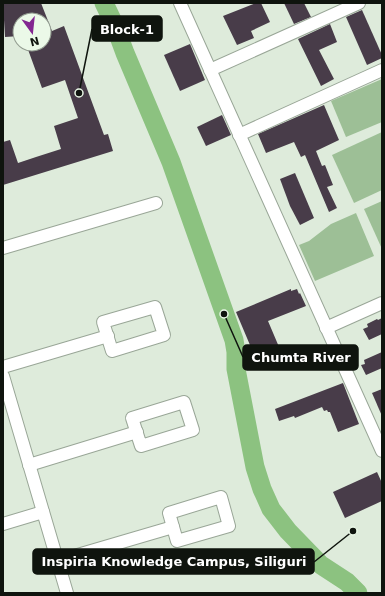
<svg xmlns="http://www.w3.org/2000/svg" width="385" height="596" viewBox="0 0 385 596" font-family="'DejaVu Sans',sans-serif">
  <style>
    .green { fill: #9dbf96 }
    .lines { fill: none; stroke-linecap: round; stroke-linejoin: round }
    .river { stroke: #8cc280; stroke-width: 19 }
    .building { fill: #483c49 }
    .minor-casing { stroke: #99a697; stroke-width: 14 }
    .minor { stroke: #fff; stroke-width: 12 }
    .leader { fill: none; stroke: #0f140e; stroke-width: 1.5 }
    .callout-dot { fill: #0f140e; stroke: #ebf9e8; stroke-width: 1.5 }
    .callout { fill: #0f140e; stroke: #0f140e; stroke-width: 1.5 }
    .callout-label { font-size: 13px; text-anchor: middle; font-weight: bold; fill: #fff }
  </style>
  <rect width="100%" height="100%" fill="#deebdb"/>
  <g class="green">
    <polygon points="382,79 382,122 346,137 331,101"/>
    <polygon points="382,132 382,190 354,203 332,155"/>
    <polygon points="382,201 382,249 364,209"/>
    <polygon points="356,213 374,256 315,281 299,245 309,241 331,224"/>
  </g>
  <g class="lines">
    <polyline class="river" points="104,3 115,26 125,53 171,162 234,340 236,352 236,369 255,467 262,489 271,509 288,531 321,565 347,582 358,593"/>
  </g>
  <g class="building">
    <polygon points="3,3 41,3 52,31 64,26 104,135 108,134 113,151 3,185 3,142 10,140 18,163 36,157 61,149 54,126 78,118 65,80 42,88 26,44 44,44 44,20 20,20 20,36 5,37"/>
    <polygon points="256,3 261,3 270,22 251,31 254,38 237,45 223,16"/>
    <polygon points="284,3 304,3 311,17 294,24"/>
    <polygon points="362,10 382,55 382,58 367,65 346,17"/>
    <polygon points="330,24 337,42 319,50 334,79 321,86 298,39"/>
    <polygon points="190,44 205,80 180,91 164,55"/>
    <polygon points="324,105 339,140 316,151 322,166 325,165 333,185 327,187 337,208 329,212 305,155 301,157 294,142 266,153 258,134"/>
    <polygon points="222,115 231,135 206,146 197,127"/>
    <polygon points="295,173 314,218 300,225 290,206 280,179"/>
    <polygon points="291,289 291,291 297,289 299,294 300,293 306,306 268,321 282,354 258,364 236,312"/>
    <polygon points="382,318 382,334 369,340 363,329 368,327 367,324 377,319 378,320"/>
    <polygon points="382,352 382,368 366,375 361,365 365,364 364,360"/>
    <polygon points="343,383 359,424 338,432 330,412 328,412 327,410 324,411 322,407 295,418 294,416 279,421 275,409"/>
    <polygon points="382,389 382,416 372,393"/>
    <polygon points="377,472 382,483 382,501 345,518 333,492"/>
  </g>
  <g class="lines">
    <g class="minor-casing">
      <g id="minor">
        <polyline points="180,3 382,451"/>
        <polyline points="210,70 359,3"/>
        <polyline points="239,135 382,70"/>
        <polyline points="3,248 156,203"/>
        <polygon points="155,307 164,335 112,351 103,322"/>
        <polyline points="326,328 382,303"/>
        <polyline points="3,367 108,336"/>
        <polyline points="3,376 67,593"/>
        <polygon points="184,402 193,430 141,446 132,418"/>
        <polyline points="29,465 137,432"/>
        <polygon points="221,497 229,526 177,541 169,513"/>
        <polyline points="3,524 43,512"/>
        <polyline points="57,561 173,527"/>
      </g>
    </g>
    <use href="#minor" class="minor"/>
  </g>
  <path class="leader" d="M79 93L92 29M224 314L243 357M353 531L314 562"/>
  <g class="callout-dot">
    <circle cx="79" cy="93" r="4"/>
    <circle cx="224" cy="314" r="4"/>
    <circle cx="353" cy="531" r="4"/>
  </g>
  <g class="callout">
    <rect x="92" y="16" width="70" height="25" rx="4"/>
    <rect x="243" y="345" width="115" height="25" rx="4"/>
    <rect x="33" y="549" width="281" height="25" rx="4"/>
  </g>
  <g class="callout-label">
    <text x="127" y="34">Block-1</text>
    <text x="301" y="362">Chumta River</text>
    <text x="174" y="566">Inspiria Knowledge Campus, Siliguri</text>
  </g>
  <rect width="385" height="596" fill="none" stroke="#0f140e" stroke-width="8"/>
  <g transform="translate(32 32) rotate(165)"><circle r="19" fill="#ebf9e8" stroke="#939d91"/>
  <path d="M0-3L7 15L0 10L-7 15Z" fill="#832691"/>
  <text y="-6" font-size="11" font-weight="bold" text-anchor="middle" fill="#0f140e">N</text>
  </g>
</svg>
